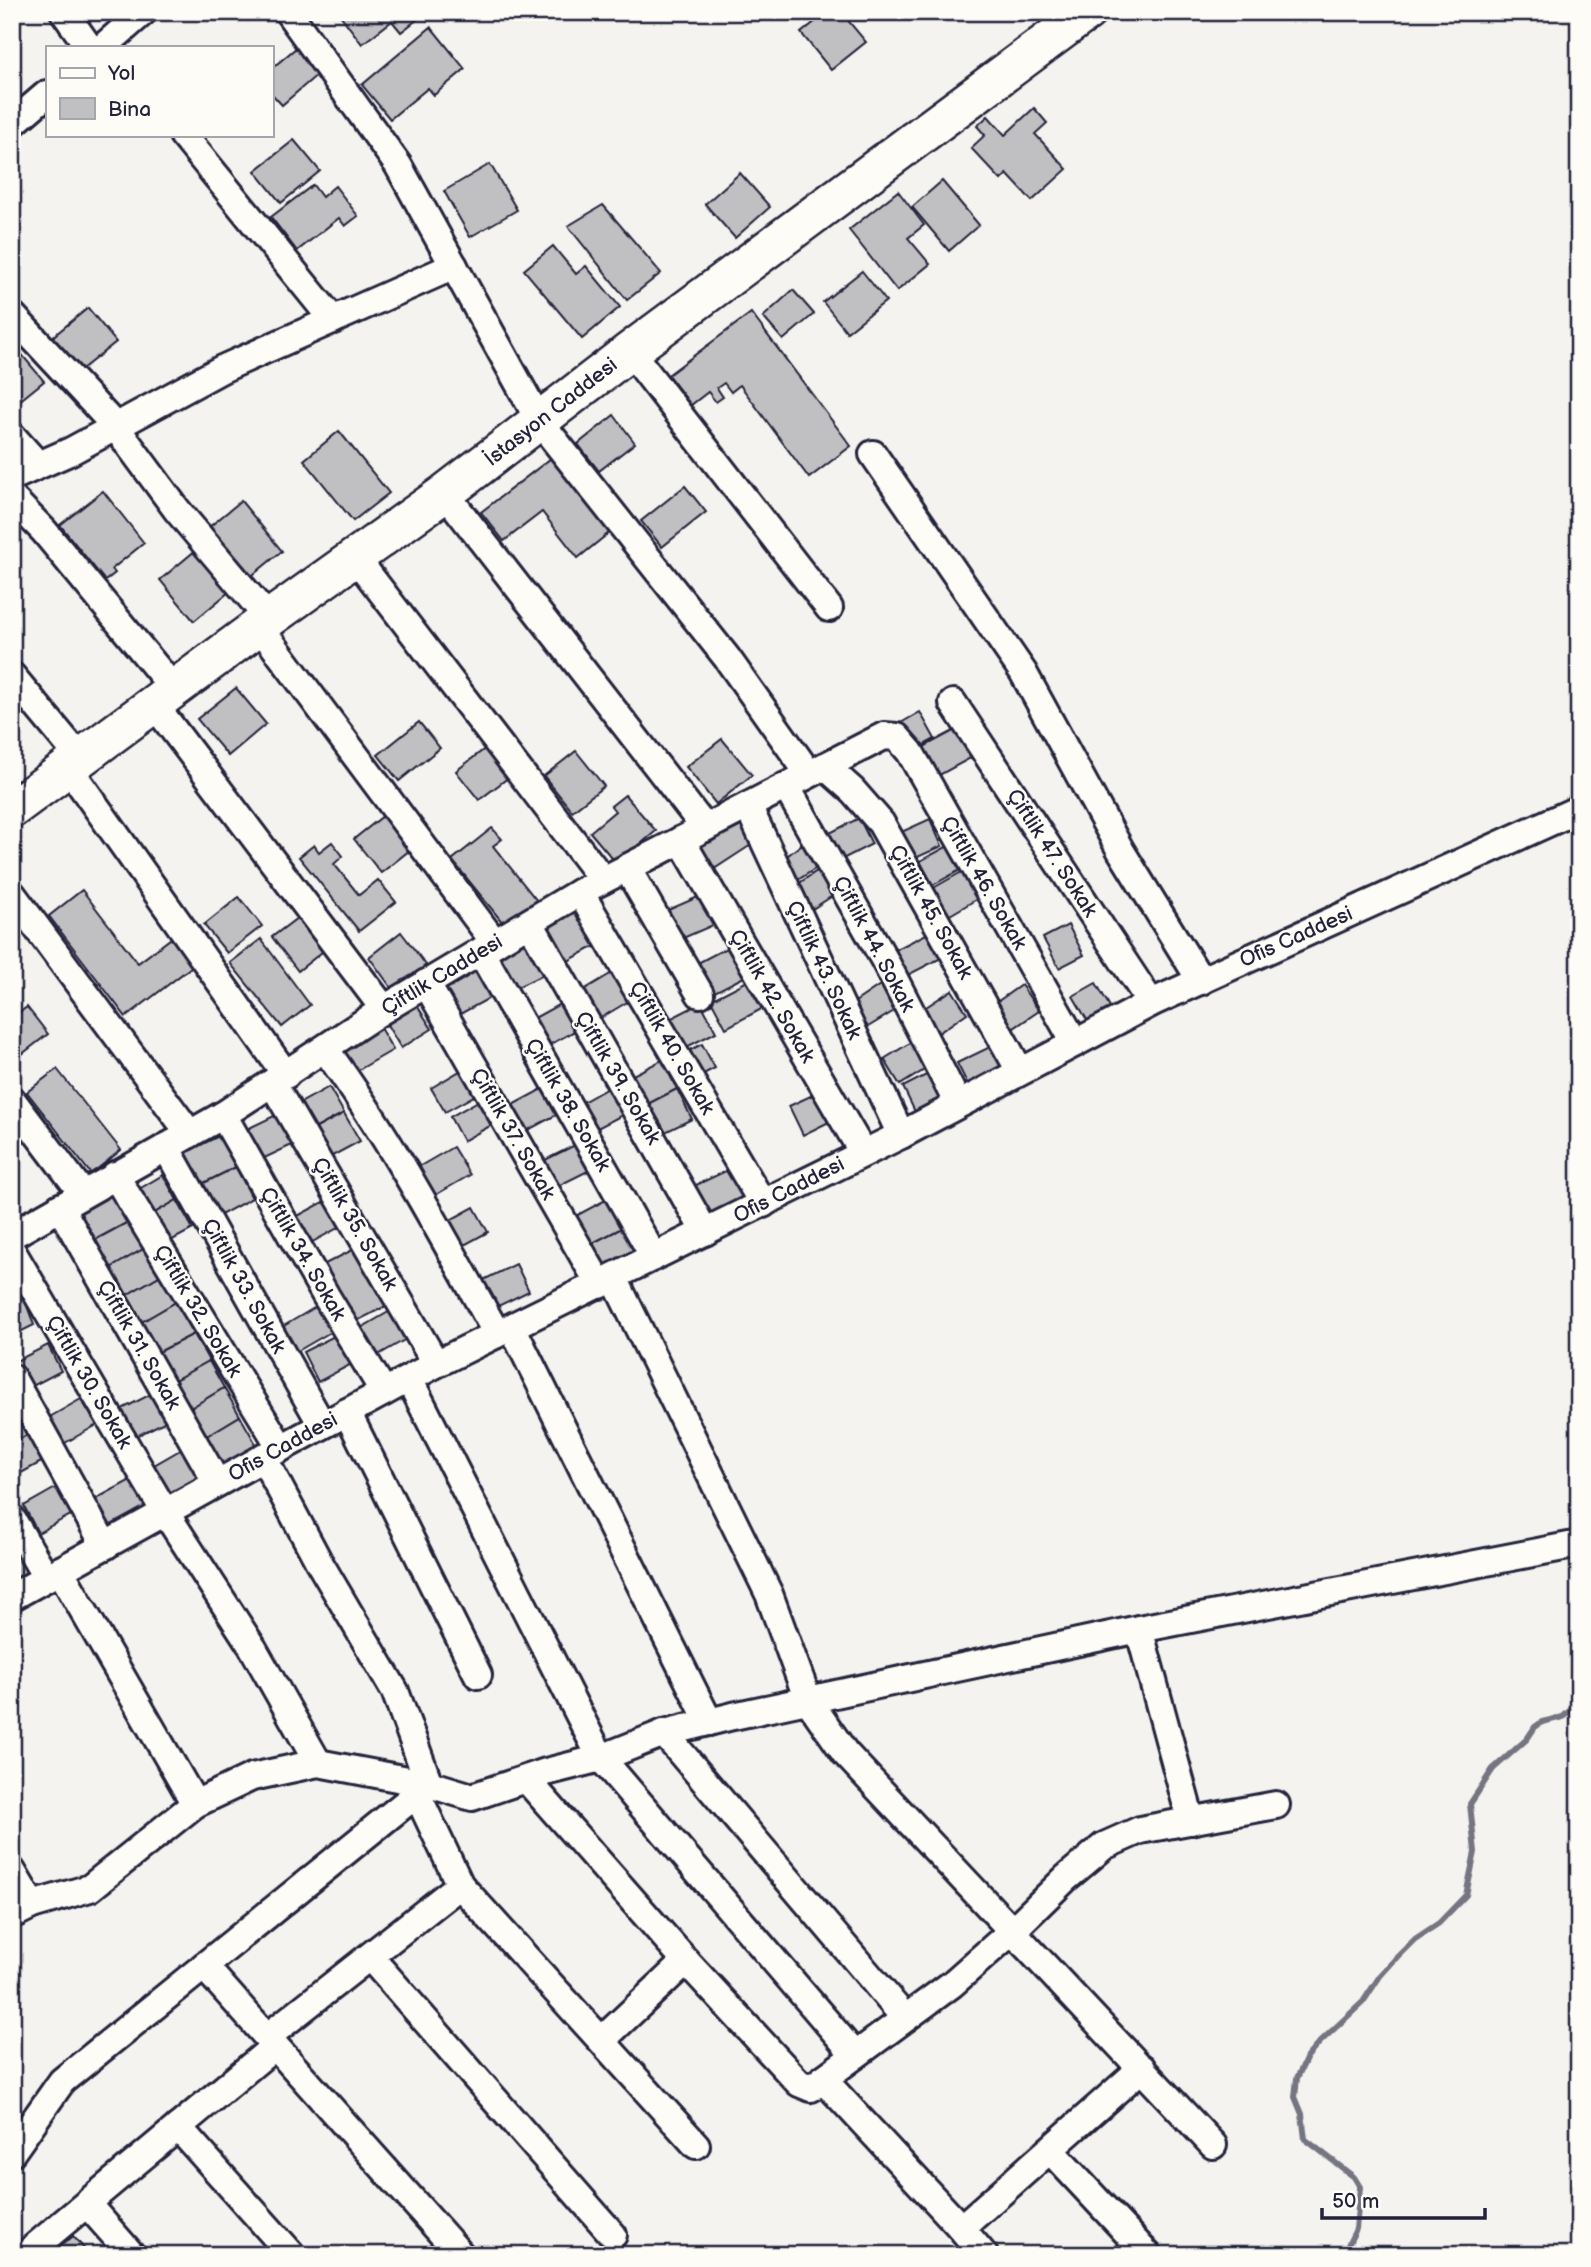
<svg xmlns="http://www.w3.org/2000/svg" width="1591" height="2267" viewBox="0 0 1591 2267" font-family="'Balsamiq Sans',sans-serif">
  <style>
    .lines { fill: none; stroke-linecap: round; stroke-linejoin: round }
    .stream { stroke: #757582; stroke-width: 6 }
    .building { fill: #c0bfc2; stroke: #22223b; stroke-width: 2 }
    .street-casing { stroke: #22223b; stroke-width: 32 }
    .secondary-casing { stroke: #22223b; stroke-width: 42 }
    .street { stroke: #fdfcf7; stroke-width: 26 }
    .secondary { stroke: #fdfcf7; stroke-width: 37 }
    .labels { text-anchor: middle; dominant-baseline: central; stroke-width: 5; stroke-linejoin: round; paint-order: stroke }
    .street-label { font-size: 21px; fill: #22223b; stroke: #fdfcf7 }
  </style>
  <rect width="100%" height="100%" fill="#f4f3ef"/>
  <filter id="ink" filterUnits="userSpaceOnUse"><feTurbulence type="fractalNoise" baseFrequency=".0143" numOctaves="2"/><feDisplacementMap in="SourceGraphic" scale="14" xChannelSelector="R" yChannelSelector="G"/><feConvolveMatrix kernelMatrix="1 2 1 2 8 2 1 2 1" color-interpolation-filters="sRGB"/></filter>
  <g filter="url(#ink)">
    <g class="lines">
      <polyline class="stream" points="1343,2255 1356,2229 1360,2187 1354,2177 1305,2139 1302,2114 1295,2097 1297,2078 1307,2057 1320,2042 1363,2002 1380,1976 1397,1957 1415,1939 1439,1923 1466,1895 1475,1852 1470,1804 1493,1769 1527,1739 1535,1727 1542,1722 1563,1717 1579,1702"/>
    </g>
    <g class="building">
      <polygon points="338,12 427,12 401,32 392,21 362,44"/>
      <polygon points="827,12 841,12 866,42 831,70 801,33"/>
      <polygon points="431,27 465,69 434,95 428,88 390,119 362,85"/>
      <polygon points="296,48 318,74 282,105 271,93 271,69"/>
      <polygon points="1034,108 1047,123 1035,134 1067,169 1032,201 1007,174 1001,180 971,148 985,135 977,126 988,116 1005,135"/>
      <polygon points="294,140 320,171 281,203 255,171"/>
      <polygon points="490,164 517,210 470,237 444,191"/>
      <polygon points="740,173 770,207 735,238 705,204"/>
      <polygon points="942,181 979,225 949,251 912,207"/>
      <polygon points="313,185 322,197 335,186 358,216 345,226 339,218 297,251 271,217"/>
      <polygon points="898,191 924,225 908,238 930,264 897,291 849,230"/>
      <polygon points="603,205 661,273 627,300 568,226"/>
      <polygon points="553,246 576,274 586,266 620,307 582,339 524,270"/>
      <polygon points="862,271 886,301 847,332 823,302"/>
      <polygon points="793,290 814,314 783,340 763,317"/>
      <polygon points="88,308 116,342 77,373 50,339"/>
      <polygon points="751,313 851,446 809,478 740,385 731,392 724,383 717,388 723,397 716,402 708,392 691,405 668,375"/>
      <polygon points="12,343 44,381 12,407"/>
      <polygon points="614,415 635,443 599,471 578,444"/>
      <polygon points="339,431 389,493 353,521 304,460"/>
      <polygon points="559,452 615,528 578,558 542,512 504,541 481,512"/>
      <polygon points="685,486 706,512 662,547 641,521"/>
      <polygon points="103,491 144,543 112,569 115,573 105,581 60,525"/>
      <polygon points="241,501 282,551 249,578 208,528"/>
      <polygon points="196,550 230,591 194,621 160,580"/>
      <polygon points="236,688 266,724 228,756 197,719"/>
      <polygon points="920,712 935,739 915,750 899,724"/>
      <polygon points="419,722 440,748 399,781 378,755"/>
      <polygon points="959,728 974,756 934,778 918,750"/>
      <polygon points="722,739 752,775 716,804 686,767"/>
      <polygon points="486,748 509,777 479,800 456,771"/>
      <polygon points="576,751 604,786 572,811 544,776"/>
      <polygon points="625,795 656,831 617,864 590,832 615,811 611,806"/>
      <polygon points="388,812 415,846 381,873 354,839"/>
      <polygon points="736,815 751,845 708,873 691,842"/>
      <polygon points="859,818 872,844 837,862 824,836"/>
      <polygon points="930,819 942,846 909,861 897,834"/>
      <polygon points="492,828 502,839 493,846 538,902 507,928 452,860"/>
      <polygon points="807,840 824,863 790,885 777,864"/>
      <polygon points="332,842 343,856 334,864 359,895 378,880 396,902 359,931 299,857 314,845 319,852"/>
      <polygon points="948,846 960,870 933,885 920,861"/>
      <polygon points="824,866 840,891 803,915 788,891"/>
      <polygon points="967,869 982,896 945,918 928,891"/>
      <polygon points="82,890 138,963 178,933 199,961 126,1017 49,916"/>
      <polygon points="707,893 720,922 681,939 668,910"/>
      <polygon points="239,897 262,926 227,953 204,925"/>
      <polygon points="582,908 601,943 559,966 539,931"/>
      <polygon points="301,915 327,948 298,971 272,937"/>
      <polygon points="1068,925 1084,955 1059,968 1043,938"/>
      <polygon points="401,932 426,965 393,990 369,957"/>
      <polygon points="928,933 941,958 908,975 895,950"/>
      <polygon points="261,939 310,1005 282,1027 230,963"/>
      <polygon points="533,939 549,972 511,990 495,957"/>
      <polygon points="728,947 744,977 707,996 692,966"/>
      <polygon points="479,966 495,995 451,1019 434,990"/>
      <polygon points="612,973 629,1001 594,1022 577,994"/>
      <polygon points="753,978 767,1006 726,1028 711,1000"/>
      <polygon points="889,979 904,1005 868,1027 852,1004"/>
      <polygon points="1096,983 1113,1012 1090,1025 1073,996"/>
      <polygon points="1021,985 1039,1011 1011,1030 994,1004"/>
      <polygon points="952,990 967,1013 937,1034 920,1011"/>
      <polygon points="567,1000 582,1027 544,1048 529,1021"/>
      <polygon points="701,1003 716,1032 677,1052 662,1023"/>
      <polygon points="416,1004 432,1029 401,1048 386,1023"/>
      <polygon points="27,1007 48,1034 13,1061 12,1018"/>
      <polygon points="379,1026 393,1050 355,1072 341,1049"/>
      <polygon points="918,1038 934,1064 900,1085 884,1059"/>
      <polygon points="702,1044 715,1068 692,1080 679,1056"/>
      <polygon points="992,1046 1006,1073 971,1091 957,1063"/>
      <polygon points="662,1060 677,1089 640,1108 625,1079"/>
      <polygon points="465,1068 479,1093 445,1112 431,1088"/>
      <polygon points="57,1069 121,1150 91,1174 27,1092"/>
      <polygon points="934,1071 950,1102 918,1118 903,1087"/>
      <polygon points="613,1085 628,1112 588,1133 574,1107"/>
      <polygon points="329,1087 344,1113 309,1132 295,1106"/>
      <polygon points="542,1089 556,1115 519,1135 505,1109"/>
      <polygon points="677,1089 692,1119 655,1137 640,1108"/>
      <polygon points="817,1093 831,1121 803,1135 789,1106"/>
      <polygon points="487,1096 501,1120 463,1141 450,1117"/>
      <polygon points="344,1113 360,1141 325,1160 309,1132"/>
      <polygon points="278,1114 292,1145 256,1162 241,1132"/>
      <polygon points="221,1135 236,1167 202,1184 186,1152"/>
      <polygon points="575,1145 588,1171 550,1190 537,1164"/>
      <polygon points="453,1147 470,1175 432,1197 415,1169"/>
      <polygon points="236,1167 252,1198 219,1216 202,1184"/>
      <polygon points="734,1167 749,1198 709,1217 694,1186"/>
      <polygon points="163,1175 177,1200 148,1217 134,1192"/>
      <polygon points="114,1193 130,1221 93,1241 78,1213"/>
      <polygon points="611,1197 626,1226 587,1246 572,1218"/>
      <polygon points="329,1199 343,1225 307,1245 292,1219"/>
      <polygon points="177,1200 193,1229 163,1245 148,1217"/>
      <polygon points="474,1207 488,1232 457,1249 443,1224"/>
      <polygon points="130,1221 145,1248 109,1269 93,1241"/>
      <polygon points="626,1226 639,1252 600,1272 587,1246"/>
      <polygon points="362,1245 392,1303 353,1323 323,1265"/>
      <polygon points="145,1248 161,1275 125,1296 109,1269"/>
      <polygon points="516,1264 529,1291 490,1310 477,1283"/>
      <polygon points="161,1275 176,1302 140,1323 125,1296"/>
      <polygon points="20,1287 34,1325 12,1336 12,1292"/>
      <polygon points="176,1302 194,1334 157,1353 140,1323"/>
      <polygon points="319,1305 334,1330 296,1352 282,1327"/>
      <polygon points="392,1310 408,1338 371,1359 356,1331"/>
      <polygon points="344,1331 359,1360 318,1382 303,1352"/>
      <polygon points="194,1334 209,1361 173,1381 157,1353"/>
      <polygon points="48,1345 61,1371 25,1390 12,1363"/>
      <polygon points="209,1361 224,1388 189,1409 173,1381"/>
      <polygon points="224,1388 240,1416 205,1437 189,1409"/>
      <polygon points="159,1390 174,1417 133,1438 118,1411"/>
      <polygon points="81,1399 97,1425 56,1448 41,1422"/>
      <polygon points="12,1404 31,1433 12,1443"/>
      <polygon points="240,1416 260,1451 224,1471 205,1437"/>
      <polygon points="31,1433 45,1460 12,1478 12,1443"/>
      <polygon points="187,1446 205,1476 166,1499 149,1468"/>
      <polygon points="136,1477 152,1509 110,1533 92,1501"/>
      <polygon points="59,1486 74,1513 38,1533 24,1506"/>
      <polygon points="19,1546 34,1576 12,1587 12,1549"/>
      <polygon points="73,2236 90,2255 52,2255"/>
    </g>
    <g class="lines">
      <g class="street-casing">
        <g id="street">
          <polyline points="64,12 89,47"/>
          <polyline points="288,12 398,165 540,422 727,658 809,774"/>
          <polyline points="103,47 143,12"/>
          <polyline points="12,124 47,94"/>
          <polyline points="183,135 333,320"/>
          <polyline points="12,315 115,426 177,510 269,619"/>
          <polyline points="630,351 829,608"/>
          <polyline points="12,436 38,465"/>
          <polyline points="873,454 1023,672 1121,851 1201,981"/>
          <polyline points="12,477 71,451 222,369 454,266"/>
          <polyline points="445,493 705,828"/>
          <polyline points="12,498 44,531 174,689"/>
          <polyline points="355,557 603,880"/>
          <polyline points="259,626 495,943"/>
          <polyline points="12,676 80,758"/>
          <polyline points="953,703 1151,1003"/>
          <polyline points="154,704 384,1009"/>
          <polyline points="825,766 853,791 881,823 1020,1071"/>
          <polyline points="68,767 286,1075"/>
          <polyline points="786,786 884,959 958,1104"/>
          <polyline points="748,806 901,1135"/>
          <polyline points="681,840 863,1153"/>
          <polyline points="627,868 700,994"/>
          <polyline points="580,892 763,1204"/>
          <polyline points="12,894 190,1134"/>
          <polyline points="530,923 705,1232"/>
          <polyline points="481,952 654,1257"/>
          <polyline points="426,983 600,1285"/>
          <path d="M325,1049C391,1139 443,1237 497,1334"/>
          <polyline points="273,1084 436,1364"/>
          <polyline points="12,1100 83,1194"/>
          <polyline points="223,1115 326,1296 384,1392"/>
          <polyline points="166,1147 322,1425"/>
          <polyline points="115,1175 281,1448"/>
          <polyline points="60,1207 217,1483"/>
          <polyline points="12,1235 223,1115 384,1009 580,892 884,736 897,737 910,752 1075,1043"/>
          <polyline points="12,1251 165,1512 253,1648 318,1763"/>
          <polyline points="614,1278 769,1594 808,1700 845,1753 1213,2145"/>
          <polyline points="512,1327 709,1722"/>
          <polyline points="12,1378 105,1546"/>
          <polyline points="409,1379 601,1758 855,2055"/>
          <polyline points="347,1412 478,1675"/>
          <polyline points="12,1519 46,1577"/>
          <polyline points="60,1570 195,1804"/>
          <polyline points="12,1597 281,1448 436,1364 901,1135 1151,1003 1579,809"/>
          <polyline points="1139,1629 1191,1821"/>
          <polyline points="664,1733 905,2018"/>
          <polyline points="527,1780 686,1961 799,2083 811,2088 952,1984 1012,1931 1066,1878 1104,1846 1140,1830 1276,1805"/>
          <polyline points="417,1794 460,1885 696,2145"/>
          <polyline points="12,1871 32,1905"/>
          <polyline points="12,1915 32,1905 90,1888 195,1804 252,1777 318,1763 429,1784 472,1797 546,1772 601,1758 664,1733 733,1716 1139,1629 1579,1544"/>
          <polyline points="370,1957 613,2235"/>
          <polyline points="204,1966 461,2255"/>
          <polyline points="267,2037 460,1885"/>
          <polyline points="602,2040 686,1961"/>
          <polyline points="823,2079 961,2228 984,2255"/>
          <polyline points="178,2127 292,2255"/>
          <polyline points="1050,2150 1148,2255"/>
          <polyline points="12,2152 62,2081 429,1784 395,1691 319,1562 263,1457"/>
          <polyline points="87,2204 132,2255"/>
          <polyline points="961,2228 1142,2068"/>
          <polyline points="25,2255 275,2046"/>
        </g>
      </g>
      <g class="secondary-casing">
        <polyline id="secondary" points="12,809 259,626 445,493 630,351 1087,12"/>
      </g>
      <use href="#street" class="street"/>
      <use href="#secondary" class="secondary"/>
    </g>
  </g>
  <g class="labels">
    <g class="street-label">
      <text transform="translate(551 412) rotate(-38)">İstasyon Caddesi</text>
      <text transform="translate(1052 853) rotate(57)">Çiftlik 47. Sokak</text>
      <text transform="translate(984 883) rotate(60)">Çiftlik 46. Sokak</text>
      <text transform="translate(931 912) rotate(61)">Çiftlik 45. Sokak</text>
      <text transform="translate(1296 937) rotate(-24)">Ofis Caddesi</text>
      <text transform="translate(874 944) rotate(62)">Çiftlik 44. Sokak</text>
      <text transform="translate(824 970) rotate(65)">Çiftlik 43. Sokak</text>
      <text transform="translate(442 975) rotate(-31)">Çiftlik Caddesi</text>
      <text transform="translate(772 996) rotate(60)">Çiftlik 42. Sokak</text>
      <text transform="translate(672 1048) rotate(60)">Çiftlik 40. Sokak</text>
      <text transform="translate(618 1078) rotate(60)">Çiftlik 39. Sokak</text>
      <text transform="translate(568 1105) rotate(60)">Çiftlik 38. Sokak</text>
      <text transform="translate(513 1134) rotate(60)">Çiftlik 37. Sokak</text>
      <text transform="translate(789 1190) rotate(-27)">Ofis Caddesi</text>
      <text transform="translate(355 1224) rotate(60)">Çiftlik 35. Sokak</text>
      <text transform="translate(303 1254) rotate(60)">Çiftlik 34. Sokak</text>
      <text transform="translate(244 1286) rotate(61)">Çiftlik 33. Sokak</text>
      <text transform="translate(198 1311) rotate(59)">Çiftlik 32. Sokak</text>
      <text transform="translate(139 1345) rotate(60)">Çiftlik 31. Sokak</text>
      <text transform="translate(89 1382) rotate(60)">Çiftlik 30. Sokak</text>
      <text transform="translate(283 1447) rotate(-29)">Ofis Caddesi</text>
    </g>
  </g>
  <rect width="1591" height="2267" fill="none" stroke="#fdfcf7" stroke-width="42"/>
  <rect x="21" y="21" width="1549" height="2225" fill="none" stroke="#22223b" stroke-width="2.5" filter="url(#ink)"/>
  <rect x="46" y="46" width="228" height="91" fill="#fdfcf7" stroke="#a5a5ac" stroke-width="2"/>
  <rect x="60" y="68" width="35" height="10" fill="#fdfcf7" stroke="#a5a5ac" stroke-width="2"/>
  <text x="108" y="80" font-size="21" fill="#22223b">Yol</text>
  <rect x="60" y="98" width="35" height="21" fill="#c0bfc2" stroke="#a5a5ac" stroke-width="2"/>
  <text x="108" y="116" font-size="21" fill="#22223b">Bina</text>
  <path d="M1322 2208v10h163v-10" fill="none" stroke="#22223b" stroke-width="3.5"/>
  <text x="1332" y="2208" font-size="21" fill="#22223b" stroke="#fdfcf7" stroke-width="5" paint-order="stroke">50 m</text>
</svg>
